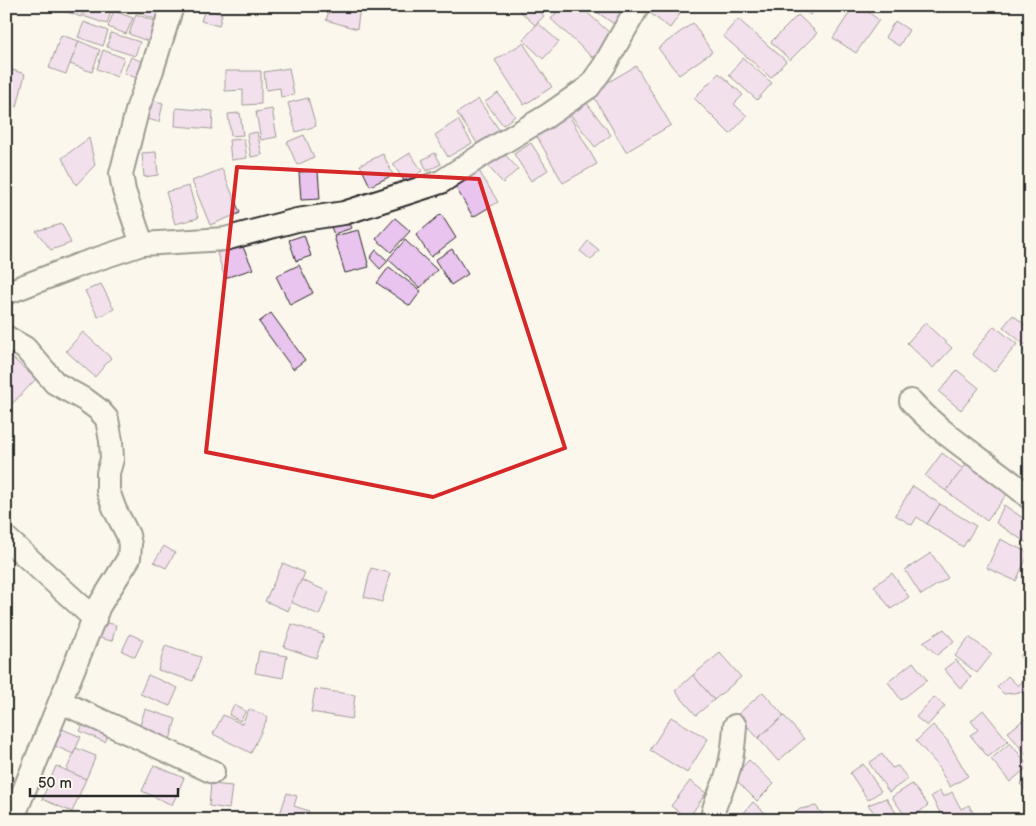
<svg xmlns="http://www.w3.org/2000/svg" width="1036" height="826" viewBox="0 0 1036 826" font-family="'Balsamiq Sans',sans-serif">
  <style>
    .building { fill: #e9c4ee; stroke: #2b2b2b }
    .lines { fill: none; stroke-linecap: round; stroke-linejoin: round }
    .street-casing { stroke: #2b2b2b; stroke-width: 26 }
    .street { stroke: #fbf7ec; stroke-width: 22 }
    .marked { fill: none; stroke: #d62828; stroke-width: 4; stroke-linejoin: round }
  </style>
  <rect width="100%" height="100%" fill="#fbf7ec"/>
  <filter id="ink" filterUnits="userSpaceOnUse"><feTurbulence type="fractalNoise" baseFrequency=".02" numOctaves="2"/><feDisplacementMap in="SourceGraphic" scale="10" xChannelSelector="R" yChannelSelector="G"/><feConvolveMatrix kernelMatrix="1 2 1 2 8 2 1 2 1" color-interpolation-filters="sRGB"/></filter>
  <g filter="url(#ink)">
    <g class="building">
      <polygon points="66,6 85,6 81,17 65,11"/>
      <polygon points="87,6 108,6 112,8 107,24 83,16"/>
      <polygon points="125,6 164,6 159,21 125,7"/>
      <polygon points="331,6 360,6 357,29 326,20"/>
      <polygon points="522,6 534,6 544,16 535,25 519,10"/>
      <polygon points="562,6 580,6 613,36 593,58 551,19"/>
      <polygon points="588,6 630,6 617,26"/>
      <polygon points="657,6 670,6 680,14 670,28 651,14"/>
      <polygon points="799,6 817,6 810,15"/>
      <polygon points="854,6 860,6 879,20 856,53 833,38"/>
      <polygon points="205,9 222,14 219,26 201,21"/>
      <polygon points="114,11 133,18 126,34 108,27"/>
      <polygon points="136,14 157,22 150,42 129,34"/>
      <polygon points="798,15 817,33 790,60 771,42"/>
      <polygon points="738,19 786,61 771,78 723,36"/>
      <polygon points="895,21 909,30 899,46 885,37"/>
      <polygon points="84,22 108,31 103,46 78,37"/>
      <polygon points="538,23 559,42 543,59 523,40"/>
      <polygon points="693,23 712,52 679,75 658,48"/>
      <polygon points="111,33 140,42 135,56 107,47"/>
      <polygon points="61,35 79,41 66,74 49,68"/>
      <polygon points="79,41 100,50 92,72 70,64"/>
      <polygon points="523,43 552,87 524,105 495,60"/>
      <polygon points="103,50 124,58 117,77 97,69"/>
      <polygon points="131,57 150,65 144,81 124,73"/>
      <polygon points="743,58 772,83 757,100 729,75"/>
      <polygon points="636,66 671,125 626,152 591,92"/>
      <polygon points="6,68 25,74 17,107 6,98"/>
      <polygon points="289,68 294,95 281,97 280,88 266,90 264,72"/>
      <polygon points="225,71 261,71 261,104 243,105 243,90 225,91"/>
      <polygon points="719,73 743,95 734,104 747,116 730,134 694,98"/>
      <polygon points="498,93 515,116 503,125 485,102"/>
      <polygon points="308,98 316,126 296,132 288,103"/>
      <polygon points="146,99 163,103 159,122 142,118"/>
      <polygon points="478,99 500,131 479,146 457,113"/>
      <polygon points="586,102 611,135 595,147 570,114"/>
      <polygon points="176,108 213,111 212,129 175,126"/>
      <polygon points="272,109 277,137 261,140 256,112"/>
      <polygon points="240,113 243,135 231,136 228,114"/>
      <polygon points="569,115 597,164 563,183 535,133"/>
      <polygon points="458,120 472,143 448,157 435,135"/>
      <polygon points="257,132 262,155 251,157 247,134"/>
      <polygon points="304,135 314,157 297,165 287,142"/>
      <polygon points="89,138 95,165 76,185 62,158"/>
      <polygon points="244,139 247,158 231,160 229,140"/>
      <polygon points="531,143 548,170 531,181 514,154"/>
      <polygon points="501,150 518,169 503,183 486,164"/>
      <polygon points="156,152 158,175 144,177 142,153"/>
      <polygon points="410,153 422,171 405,182 393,164"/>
      <polygon points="435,153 441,164 427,171 422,160"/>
      <polygon points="383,154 393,175 370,186 360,165"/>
      <polygon points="476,166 498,202 473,217 452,181"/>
      <polygon points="222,169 240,213 210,225 192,181"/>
      <polygon points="318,171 320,199 301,200 299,172"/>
      <polygon points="189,186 198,218 175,224 166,192"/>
      <polygon points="441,214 456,238 431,257 416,235"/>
      <polygon points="395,218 410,231 391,252 376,239"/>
      <polygon points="348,219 352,228 334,234 330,225"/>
      <polygon points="62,224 71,243 51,250 36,231"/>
      <polygon points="359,230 369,267 345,273 334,236"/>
      <polygon points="304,235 311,256 296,261 289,240"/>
      <polygon points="405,240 437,270 420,288 388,259"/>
      <polygon points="588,241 599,250 591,260 580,251"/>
      <polygon points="242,245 253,269 225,278 217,253"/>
      <polygon points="452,249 468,274 451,285 435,260"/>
      <polygon points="376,250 388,261 380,269 370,258"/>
      <polygon points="299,265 313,293 290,305 276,276"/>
      <polygon points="389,267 421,291 410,306 377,283"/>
      <polygon points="101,284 114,309 98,317 85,291"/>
      <polygon points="271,313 305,360 293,369 259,322"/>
      <polygon points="1013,315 1030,329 1030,340 1025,345 1003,327"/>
      <polygon points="925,323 952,348 933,368 907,343"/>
      <polygon points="994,326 1017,344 994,372 972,354"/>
      <polygon points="83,332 111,358 95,377 66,351"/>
      <polygon points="6,352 36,379 11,405 6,401"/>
      <polygon points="957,370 979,388 961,410 939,392"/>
      <polygon points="942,453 963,469 946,491 925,476"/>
      <polygon points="973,455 995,471 989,480 1007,494 987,521 946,491"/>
      <polygon points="913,486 940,504 927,524 917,517 912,525 895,515"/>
      <polygon points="940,504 976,526 963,547 927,524"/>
      <polygon points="1004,505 1030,523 1030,536 1027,543 996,523"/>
      <polygon points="1000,539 1029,553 1016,581 987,568"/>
      <polygon points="164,546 175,553 166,568 154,562"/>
      <polygon points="931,553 948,578 921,595 905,570"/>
      <polygon points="283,563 305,573 288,611 265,601"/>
      <polygon points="371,568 390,573 382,602 364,597"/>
      <polygon points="892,573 909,597 891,609 874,586"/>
      <polygon points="301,580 329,592 319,615 291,602"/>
      <polygon points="104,622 116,625 112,641 99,638"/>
      <polygon points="292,624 324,635 316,658 284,647"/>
      <polygon points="944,629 954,641 937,655 923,642"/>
      <polygon points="130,634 143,640 135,657 122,651"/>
      <polygon points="969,637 992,654 977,673 955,656"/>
      <polygon points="1030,641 1030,664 1020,657"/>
      <polygon points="165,646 201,657 193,681 158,670"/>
      <polygon points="259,651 287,656 283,678 255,673"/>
      <polygon points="720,653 741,677 714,700 693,675"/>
      <polygon points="956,660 971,677 961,689 944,669"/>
      <polygon points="913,662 927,680 901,700 888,682"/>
      <polygon points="148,675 178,688 170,706 140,694"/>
      <polygon points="693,675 714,700 696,715 675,691"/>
      <polygon points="1008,676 1018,686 1027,676 1030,679 1030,700 1022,692 1004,694 997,687"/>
      <polygon points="315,689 355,695 352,719 311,712"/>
      <polygon points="763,692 784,716 758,738 737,715"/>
      <polygon points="934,697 945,706 927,726 916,717"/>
      <polygon points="234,705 246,711 240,721 229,715"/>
      <polygon points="145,709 176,719 169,743 138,732"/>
      <polygon points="249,709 268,717 251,753 213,734 223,715 242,724"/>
      <polygon points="983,710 1008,741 988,757 970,735 978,730 971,721"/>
      <polygon points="784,716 804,739 778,761 758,738"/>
      <polygon points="671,717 708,739 687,773 650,750"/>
      <polygon points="1026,718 1030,724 1030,760 1008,732"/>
      <polygon points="85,720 110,731 105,742 80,731"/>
      <polygon points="933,725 947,740 968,776 950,787 935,762 916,741"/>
      <polygon points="60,728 81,737 73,754 53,745"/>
      <polygon points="1010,743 1029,766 1010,782 991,759"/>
      <polygon points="76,748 96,756 86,779 66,771"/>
      <polygon points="882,754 892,768 898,766 908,779 889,792 869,763"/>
      <polygon points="749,760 774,784 757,801 733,777"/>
      <polygon points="863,764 881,791 868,800 850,773"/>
      <polygon points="154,765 184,778 172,805 142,791"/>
      <polygon points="56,766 86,779 72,812 42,799"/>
      <polygon points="1030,774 1030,794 1020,784"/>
      <polygon points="690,781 706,793 688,819 671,806"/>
      <polygon points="211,784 232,786 229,809 209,806"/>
      <polygon points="912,784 928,805 910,820 908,820 892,797"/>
      <polygon points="940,791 943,797 952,792 961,809 969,805 977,820 944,820 931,796"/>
      <polygon points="287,793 297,796 294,806 309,811 306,820 298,818 297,820 278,820"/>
      <polygon points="886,798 901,820 873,820 876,815 868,805"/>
      <polygon points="753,802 773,820 738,820"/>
      <polygon points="816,806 826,820 793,820 791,816 800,809"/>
      <polygon points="41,814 52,820 38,820"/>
    </g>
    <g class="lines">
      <g class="street-casing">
        <g id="street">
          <polyline points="142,244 124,191 121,174 138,107 152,70 172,6"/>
          <polyline points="6,293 79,265 142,244 225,239 297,220 344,213 441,182 485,153 547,116 589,87 604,66 638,6"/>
          <polyline points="6,337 25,348 55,383 87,401 99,410 107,419 111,441 112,459 108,473 108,491 115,510 128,535 130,545 129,558 99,606 12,820"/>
          <path d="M911,401C945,439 992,464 1030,498"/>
          <polyline points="6,538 95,619"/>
          <polyline points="61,702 213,772"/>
          <path d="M712,820C713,804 721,793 726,778C732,761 734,744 735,726"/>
        </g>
      </g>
      <use href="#street" class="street"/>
    </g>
  </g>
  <path d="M0 0H1036V826H0ZM237,167L479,179L565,448L433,497L206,452Z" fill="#fbf7ec" fill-opacity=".55" fill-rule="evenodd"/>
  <path class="marked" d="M237,167L479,179L565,448L433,497L206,452Z"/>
  <rect width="1036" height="826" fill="none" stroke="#fbf7ec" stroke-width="25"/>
  <rect x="12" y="12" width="1011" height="801" fill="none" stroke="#2b2b2b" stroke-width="2" filter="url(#ink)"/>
  <path d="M30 788v8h148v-8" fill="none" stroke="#2b2b2b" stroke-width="2.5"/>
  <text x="38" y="788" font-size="15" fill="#2b2b2b" stroke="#fbf7ec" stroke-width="4" paint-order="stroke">50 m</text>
</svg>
